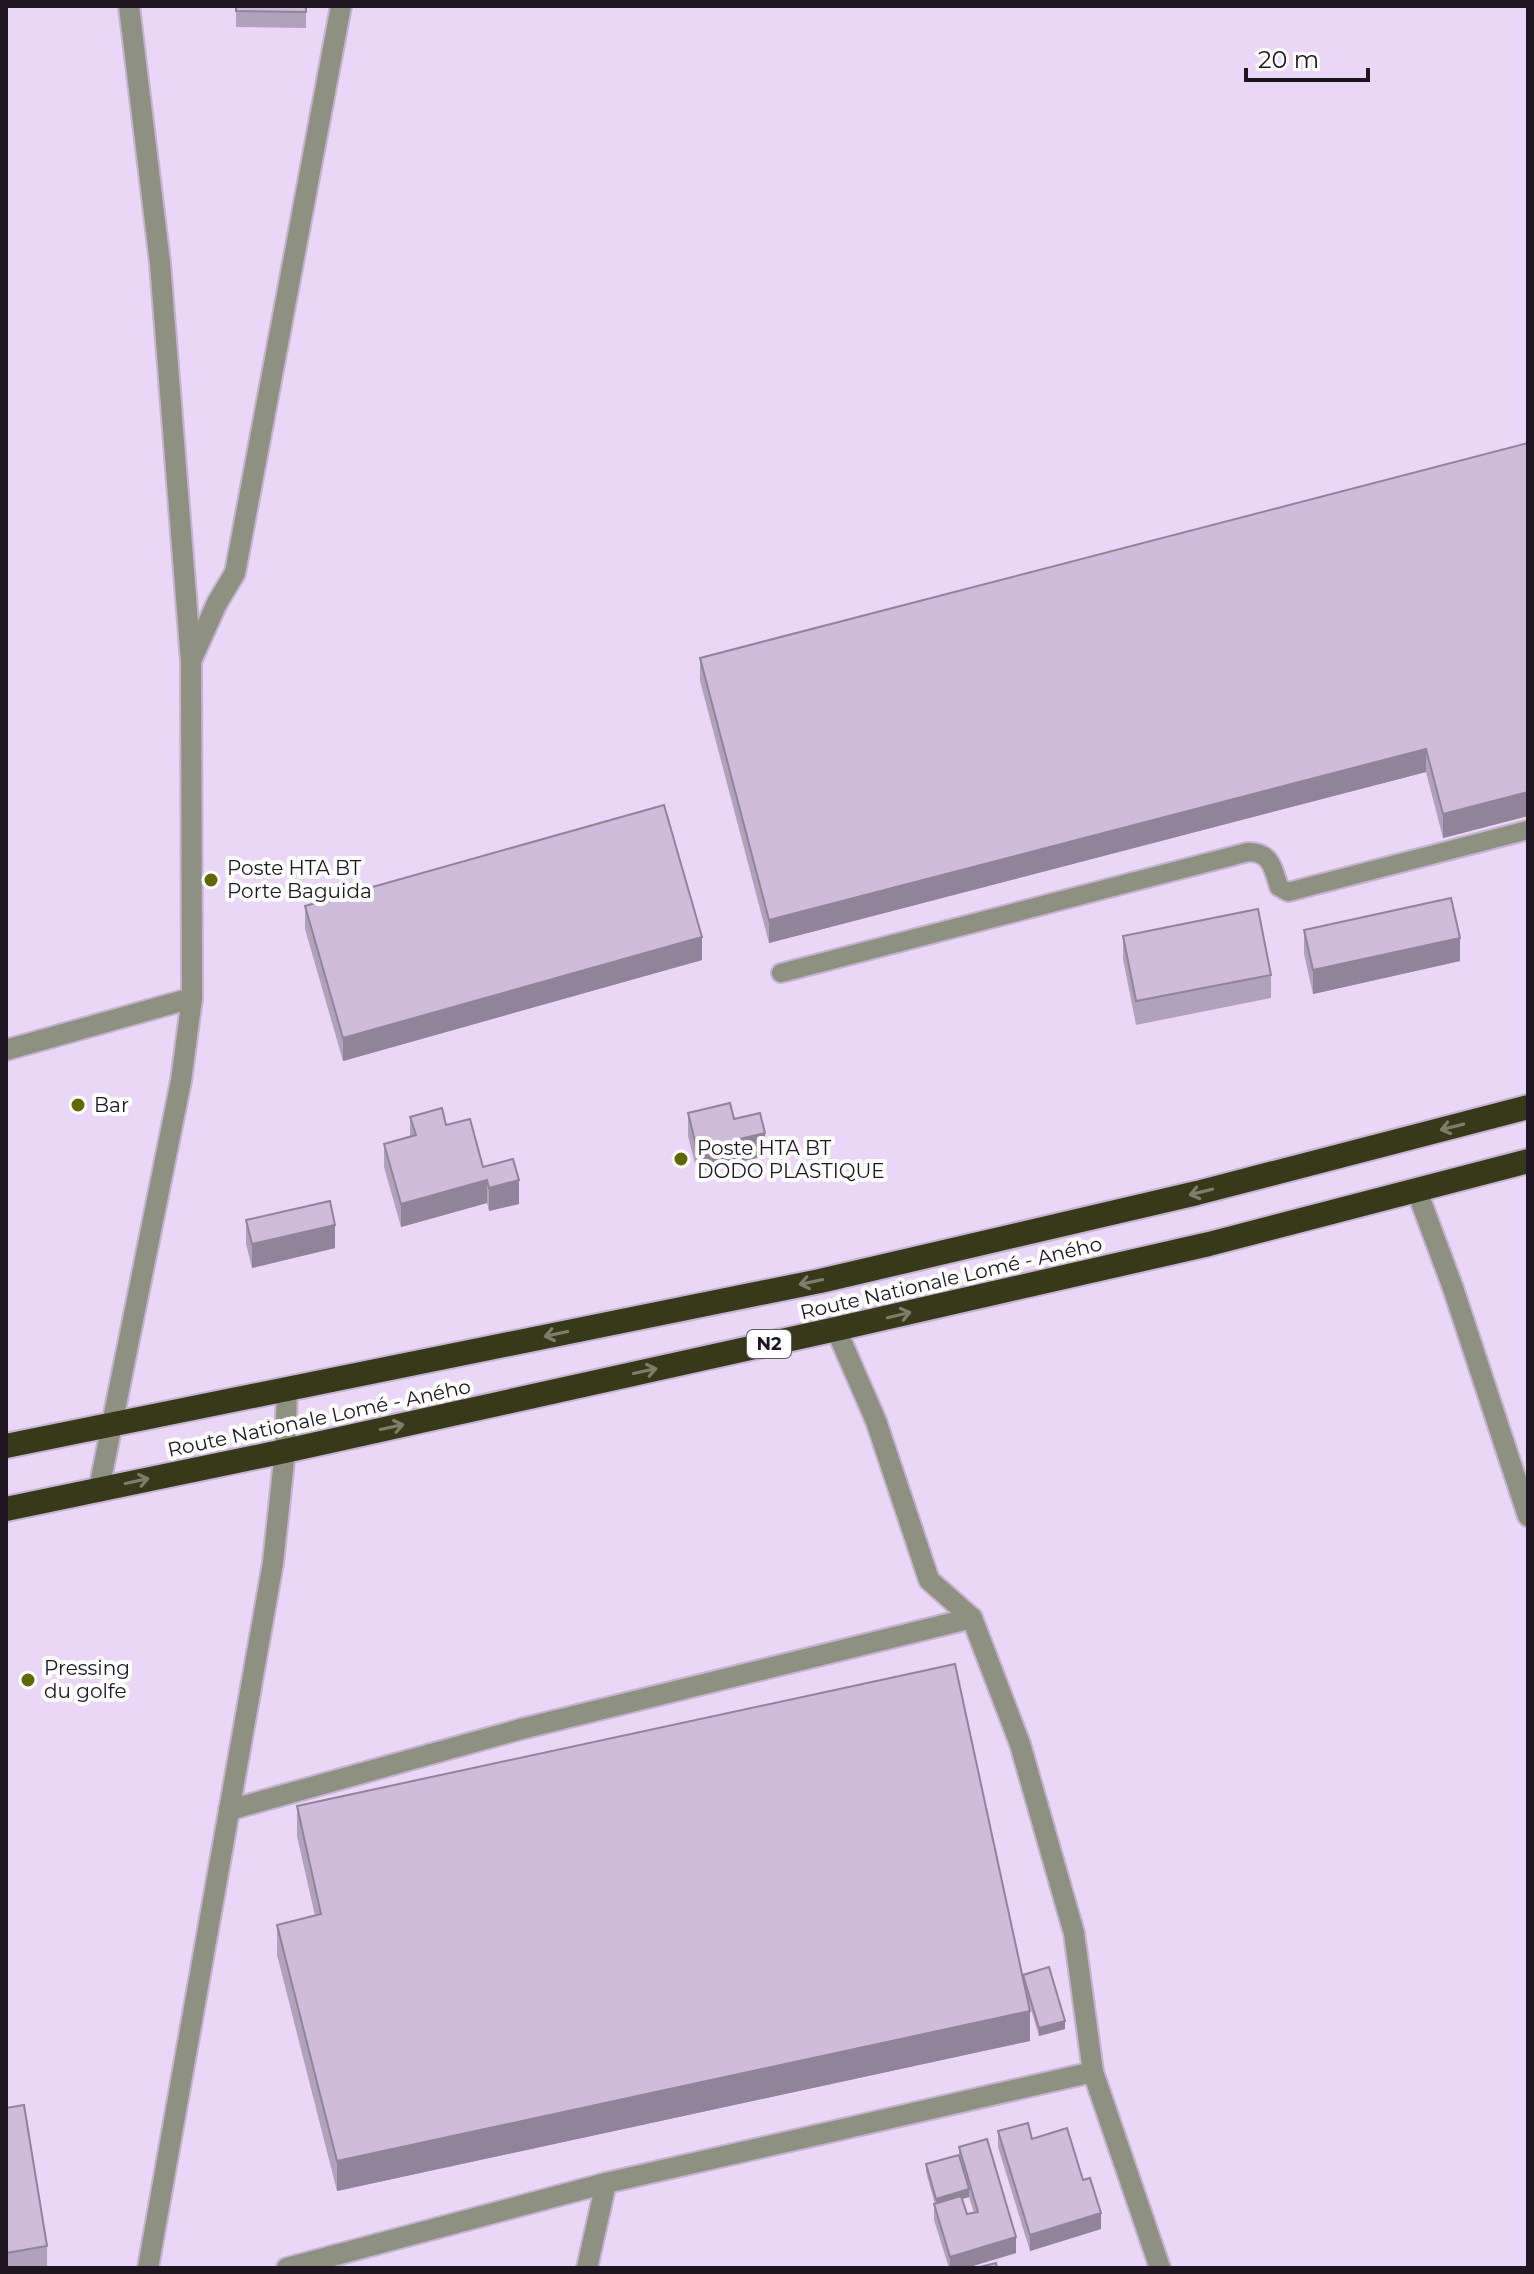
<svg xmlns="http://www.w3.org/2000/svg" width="1534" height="2274" viewBox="0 0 1534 2274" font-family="Montserrat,sans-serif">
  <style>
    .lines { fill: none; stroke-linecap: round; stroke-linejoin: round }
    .lane-casing { stroke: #c5b3cf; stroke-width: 22 }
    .street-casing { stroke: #c5b3cf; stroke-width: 24 }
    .highway-casing { stroke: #c5b3cf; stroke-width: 28 }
    .lane { stroke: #8e9081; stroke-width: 18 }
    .street { stroke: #8e9081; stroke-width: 20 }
    .highway { stroke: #36391a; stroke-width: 24 }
    .wall { fill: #b2a1bb; fill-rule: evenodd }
    .shaded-wall { fill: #918399 }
    .building { fill: #cfbbda; stroke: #918399; stroke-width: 2 }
    .oneway { stroke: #7c7e6a }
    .poi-dot { fill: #626603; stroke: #fff; stroke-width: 3 }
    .labels { text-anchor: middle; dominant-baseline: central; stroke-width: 8; stroke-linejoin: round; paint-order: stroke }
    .shield { fill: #fff; stroke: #615b63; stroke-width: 2 }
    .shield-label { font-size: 18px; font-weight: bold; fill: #1d1520 }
    .poi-label { font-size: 20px; fill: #1d1520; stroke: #fff; text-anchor: start }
    .street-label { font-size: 20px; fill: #1d1520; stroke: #fff }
  </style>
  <rect width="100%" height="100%" fill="#ead6f6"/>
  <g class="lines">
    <g class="lane-casing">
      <path id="lane" d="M781,973L1248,852C1271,852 1273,868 1279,887L1288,892L1528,830"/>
    </g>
    <g class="street-casing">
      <g id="street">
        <polyline points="191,661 217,603 235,573 341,6"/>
        <polyline points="6,1050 192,998"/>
        <polyline points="1417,1191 1453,1288 1528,1516"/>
        <polyline points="836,1329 876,1421 929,1580 972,1618 1020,1744 1074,1933 1093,2072 1160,2268"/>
        <polyline points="99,1489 181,1081 192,998 191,661 160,263 129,6"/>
        <polyline points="229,1810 521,1729 972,1618"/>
        <polyline points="148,2268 273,1563 285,1451 287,1389"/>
        <polyline points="287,2268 606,2183 1093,2072"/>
        <polyline points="587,2268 606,2183"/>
      </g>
    </g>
    <g class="highway-casing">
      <g id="highway">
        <polyline points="6,1446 820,1281 1197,1193 1528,1107"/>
        <polyline points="6,1509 285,1451 836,1329 1209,1244 1528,1161"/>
      </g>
    </g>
    <use href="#lane" class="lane"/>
    <use href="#street" class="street"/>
    <use href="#highway" class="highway"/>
  </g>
  <g class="wall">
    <polygon points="236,6 306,6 306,28 236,27"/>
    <polygon points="1528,443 1528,816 1443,838 1426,772 769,943 700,681 700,658"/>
    <polygon points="305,906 702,960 343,1061 305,929"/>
    <polygon points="1304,930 1460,961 1313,994 1304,954"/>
    <polygon points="1123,936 1271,975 1271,998 1136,1025 1123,959"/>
    <polygon points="688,1113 734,1119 765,1156 697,1172 688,1136"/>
    <polygon points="410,1117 446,1125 483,1167 519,1204 489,1211 487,1203 401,1227 384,1167 384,1144 410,1136"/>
    <polygon points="246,1220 335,1248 252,1268 246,1244"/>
    <polygon points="297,1806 1023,1978 1065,2029 1039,2036 1027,1996 1030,2041 337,2191 277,1955 277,1925 315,1916 297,1836"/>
    <polygon points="6,2108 47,2246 47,2268 6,2268"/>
    <polygon points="998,2131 1032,2139 1083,2180 1101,2229 1030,2251 998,2147"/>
    <path d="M959,2147L1016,2253L966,2268H949L934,2220V2204H935L926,2172V2164L959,2155ZM969,2197L974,2213L967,2214L962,2199Z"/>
  </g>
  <g class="shaded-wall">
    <polygon points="1426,749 1426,772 769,943 769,920"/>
    <polygon points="1528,792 1528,816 1443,838 1443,814"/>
    <polygon points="702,937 702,960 343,1061 343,1038"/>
    <polygon points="1460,938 1460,961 1313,994 1313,970"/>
    <polygon points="765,1133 765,1156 697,1172 697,1149"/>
    <polygon points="487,1180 487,1203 401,1227 401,1204"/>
    <polygon points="519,1180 519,1204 489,1211 489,1188"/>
    <polygon points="335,1225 335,1248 252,1268 252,1244"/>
    <polygon points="1030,2011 1030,2041 337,2191 337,2161"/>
    <polygon points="1065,2021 1065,2029 1039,2036 1039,2028"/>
    <polygon points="969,2189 969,2197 936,2207 936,2199"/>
    <polygon points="1101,2213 1101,2229 1030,2251 1030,2235"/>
    <polygon points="1016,2237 1016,2253 966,2268 950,2268 950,2257"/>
  </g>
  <g class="building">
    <polygon points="236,6 306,6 306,12 236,11"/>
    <polygon points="1528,443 1528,792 1443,814 1426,749 769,920 700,658"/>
    <polygon points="664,805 702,937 343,1038 305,906"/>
    <polygon points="1451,898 1460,938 1313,970 1304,930"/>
    <polygon points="1258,909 1271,975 1136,1001 1123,936"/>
    <polygon points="730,1103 734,1119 760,1113 765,1133 697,1149 688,1113"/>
    <polygon points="442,1108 446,1125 470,1119 483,1167 513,1159 519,1180 489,1188 487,1180 401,1204 384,1144 416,1135 410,1117"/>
    <polygon points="330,1201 335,1225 252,1244 246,1220"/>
    <polygon points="955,1664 1030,2011 337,2161 277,1925 321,1914 297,1806"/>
    <polygon points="1049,1967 1065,2021 1039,2028 1023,1975"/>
    <polygon points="24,2105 47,2246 6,2253 6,2108"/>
    <polygon points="1028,2123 1032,2139 1067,2128 1083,2180 1090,2178 1101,2213 1030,2235 998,2131"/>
    <polygon points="987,2139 1016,2237 950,2257 934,2204 961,2196 967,2214 978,2212 959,2147"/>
    <polygon points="959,2155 969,2189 936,2199 926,2164"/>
    <polygon points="996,2263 997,2268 976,2268"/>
  </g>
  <defs><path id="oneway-shaft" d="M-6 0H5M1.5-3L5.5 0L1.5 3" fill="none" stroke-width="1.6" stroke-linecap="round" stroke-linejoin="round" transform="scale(2)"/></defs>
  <g class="oneway">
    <use href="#oneway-shaft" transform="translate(1452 1127) rotate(166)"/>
    <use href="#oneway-shaft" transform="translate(1201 1192) rotate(166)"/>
    <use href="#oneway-shaft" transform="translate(811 1282) rotate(168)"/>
    <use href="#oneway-shaft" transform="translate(899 1315) rotate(-13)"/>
    <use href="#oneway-shaft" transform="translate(556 1334) rotate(168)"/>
    <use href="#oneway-shaft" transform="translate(645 1371) rotate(-12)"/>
    <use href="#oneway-shaft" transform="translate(392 1427) rotate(-12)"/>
    <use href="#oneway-shaft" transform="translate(137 1481) rotate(-12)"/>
  </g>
  <g class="poi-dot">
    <circle cx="211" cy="880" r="8"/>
    <circle cx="78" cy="1105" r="8"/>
    <circle cx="681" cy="1159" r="8"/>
    <circle cx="28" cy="1680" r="8"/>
  </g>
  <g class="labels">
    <rect class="shield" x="747" y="1330" width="44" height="28" rx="6"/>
    <g class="shield-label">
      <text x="769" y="1344">N2</text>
    </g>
    <g class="poi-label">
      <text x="227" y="868">Poste HTA BT<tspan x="227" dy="23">Porte Baguida</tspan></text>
      <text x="94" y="1105">Bar</text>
      <text x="697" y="1148">Poste HTA BT<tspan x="697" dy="23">DODO PLASTIQUE</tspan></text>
      <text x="44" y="1668">Pressing<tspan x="44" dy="23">du golfe</tspan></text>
    </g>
    <g class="street-label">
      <text transform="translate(951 1278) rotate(-13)">Route Nationale Lomé - Aného</text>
      <text transform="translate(319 1418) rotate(-12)">Route Nationale Lomé - Aného</text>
    </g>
  </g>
  <rect width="1534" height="2274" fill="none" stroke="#1d1520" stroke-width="16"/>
  <path d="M1246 68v12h122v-12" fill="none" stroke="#1d1520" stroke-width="4"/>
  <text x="1258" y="68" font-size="24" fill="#1d1520" stroke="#ffffff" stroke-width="6" paint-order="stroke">20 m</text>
</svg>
